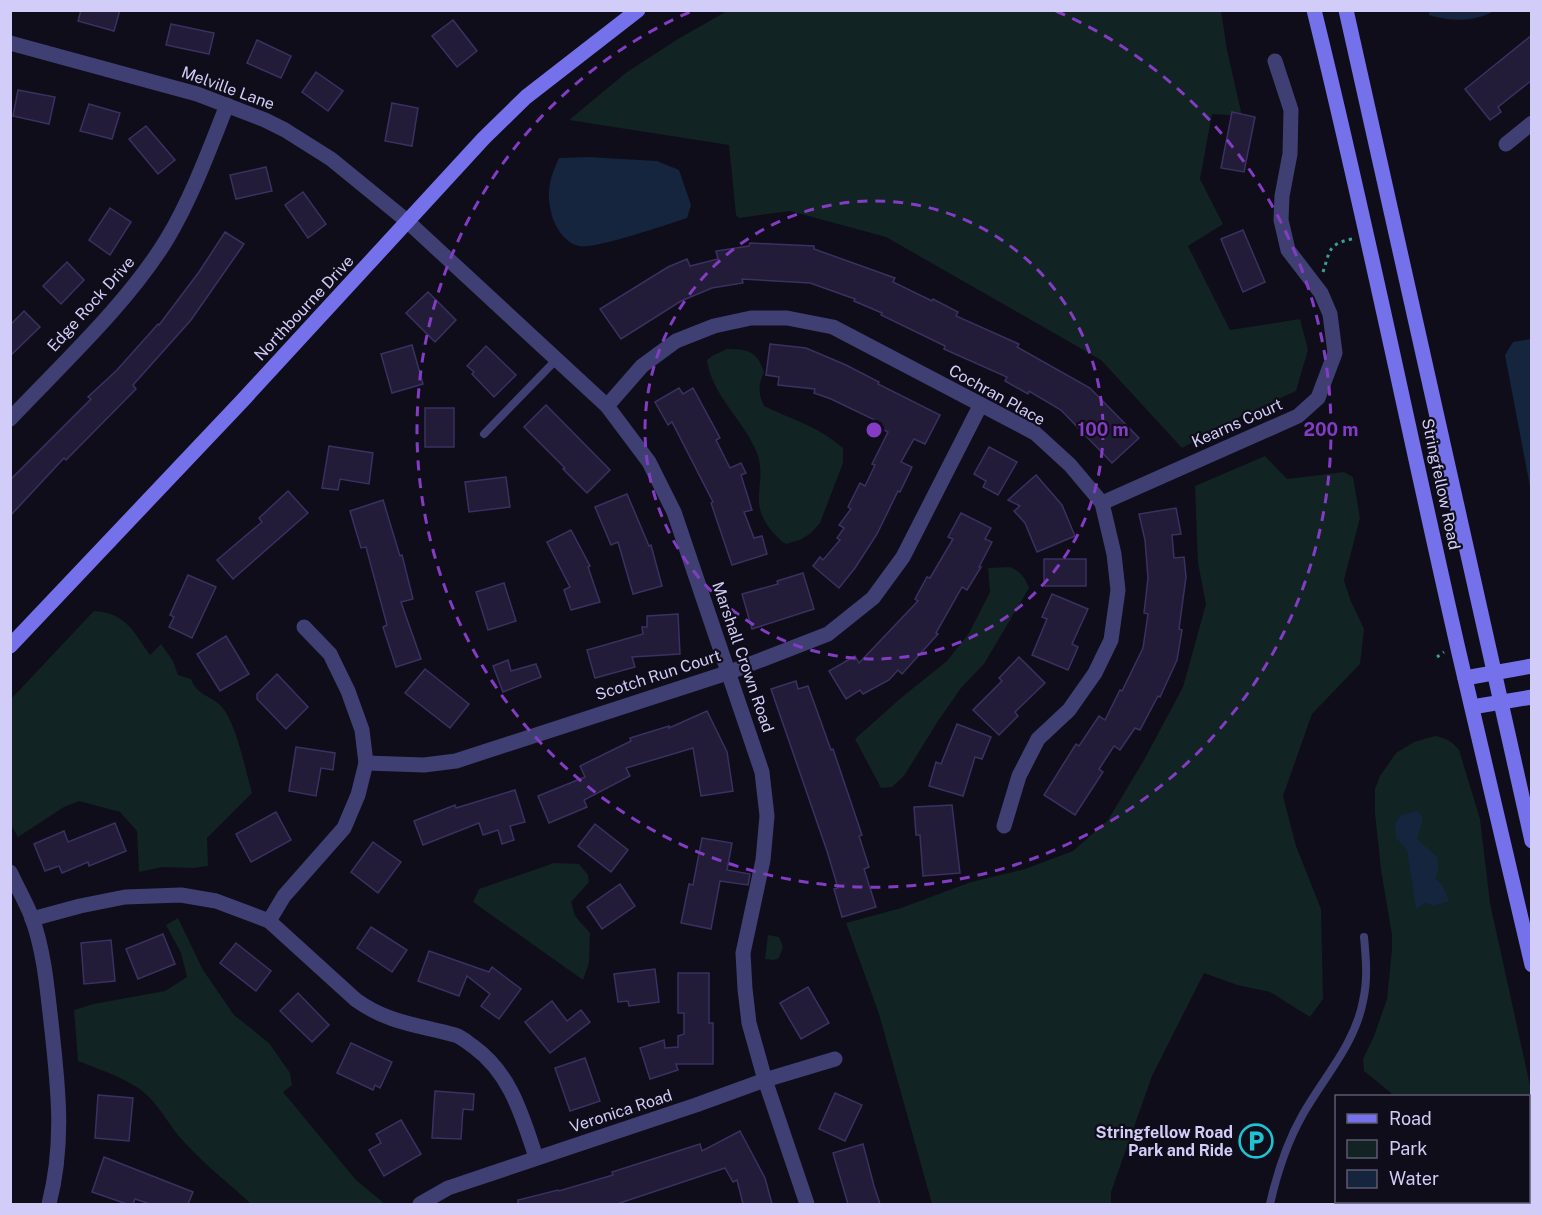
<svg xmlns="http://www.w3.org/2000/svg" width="1542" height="1215" viewBox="0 0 1542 1215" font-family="'Public Sans',sans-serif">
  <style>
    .green { fill: #112322 }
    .water { fill: #14253d }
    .building { fill: #221c38; stroke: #3a3161; stroke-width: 1.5 }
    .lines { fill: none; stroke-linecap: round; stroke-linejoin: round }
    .path { stroke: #3c9d97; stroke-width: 3; stroke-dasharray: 3 4.5; stroke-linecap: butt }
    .lane { stroke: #403f73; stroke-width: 8 }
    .street { stroke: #403f73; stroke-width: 15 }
    .secondary { stroke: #7471eb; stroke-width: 15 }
    .ring { fill: none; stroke: #843cc5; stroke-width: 3; stroke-dasharray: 10 8 }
    .labels { text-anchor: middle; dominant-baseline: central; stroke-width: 4.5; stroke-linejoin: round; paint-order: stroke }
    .street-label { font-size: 16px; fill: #d2cdf8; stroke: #0f0d1a }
    .poi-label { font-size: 16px; font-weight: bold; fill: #d2cdf8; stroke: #0f0d1a; text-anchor: end }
    .centre { fill: #843cc5; stroke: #0f0d1a; stroke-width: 3 }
    .ring-label { font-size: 18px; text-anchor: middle; font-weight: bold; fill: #843cc5; stroke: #0f0d1a; stroke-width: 4.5; stroke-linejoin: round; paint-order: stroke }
  </style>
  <rect width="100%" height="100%" fill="#0f0d1a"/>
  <g class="green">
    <polygon points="727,11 1221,11 1227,50 1242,116 1212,114 1200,179 1223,224 1188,246 1230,330 1300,319 1308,350 1296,391 1240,417 1182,448 1101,360 886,237 790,211 739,218 736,215 729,145 569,120 627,72 678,39"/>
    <path d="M727,349C748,349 757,351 764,372C758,385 758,393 764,406C793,420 818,426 843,448V463L820,523L811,533L800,540L786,544C774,536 760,519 759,503C758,484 764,473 757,453C745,422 711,394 707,360L712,356Z"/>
    <polygon points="1265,456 1287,479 1344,472 1353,477 1360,518 1344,580 1350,599 1364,629 1360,664 1312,714 1283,796 1296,846 1321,909 1323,999 1310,1017 1270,992 1237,985 1204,973 1152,1076 1111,1192 1111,1204 932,1204 879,1014 846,923 901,908 971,882 1025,869 1073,851 1108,820 1144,760 1183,687 1206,604 1198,563 1195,486"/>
    <path d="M1010,567C1021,572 1025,577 1029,588L984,664L961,688L938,721L904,776L892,787L881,788L855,739L902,697L947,661L969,633L990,592L988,568Z"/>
    <path d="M94,611C126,613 133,631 150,655L161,644L173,661L178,675L191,679C198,697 210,694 222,707C237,725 245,769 252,793L207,838L208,866L194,868L163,867L139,872L137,831L120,812L79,801L64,807L18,837L11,825V699Z"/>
    <path d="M1435,736C1446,738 1452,741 1459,750L1480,819L1490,903L1531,1090V1160L1529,1161L1528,1096H1393L1390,1092L1364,1071L1363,1059L1374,1036L1387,999L1392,950V935L1381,870L1375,813V789L1380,776L1396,753L1414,742Z"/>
    <polygon points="554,863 579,864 588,875 589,882 571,902 575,916 590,933 589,963 583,980 473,902 479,889"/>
    <path d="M178,918L203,970L234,1015L269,1043L290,1073L292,1085L283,1092L356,1180L385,1204H251C230,1184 206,1166 186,1144C168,1126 159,1102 138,1088C120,1076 98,1069 78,1061L74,1010L93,1004L165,991L187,977L181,953L166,925Z"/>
    <polygon points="768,935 779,937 783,947 779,958 774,960 765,959"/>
  </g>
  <g class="water">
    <path d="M1429,11V10L1494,11C1474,22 1451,22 1429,15Z"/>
    <path d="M588,157L657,161L679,170L691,205L687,218C669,224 593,250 579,246C566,243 556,229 552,216C546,192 549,180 559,158Z"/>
    <polygon points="1531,339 1532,340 1531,492 1505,355 1513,342"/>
    <polygon points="1418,811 1423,818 1417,839 1437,857 1439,868 1435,878 1443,886 1449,901 1434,906 1425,903 1416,909 1407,850 1396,838 1395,824 1401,815"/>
  </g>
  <g class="building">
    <polygon points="81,10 120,10 114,31 78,21"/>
    <polygon points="453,20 477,51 457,67 432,36"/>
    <polygon points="171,24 214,33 209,54 166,45"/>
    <polygon points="1532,35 1532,80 1498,107 1501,112 1490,120 1465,89"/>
    <polygon points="257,40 291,56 281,78 247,63"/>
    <polygon points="316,72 343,91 328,111 302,92"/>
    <polygon points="18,90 55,97 49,124 13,116"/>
    <polygon points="392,103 418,108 412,146 385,141"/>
    <polygon points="89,104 120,113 112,139 80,131"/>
    <polygon points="1232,112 1255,117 1244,172 1221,168"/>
    <polygon points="146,126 175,160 158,174 129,139"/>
    <polygon points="266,167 272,191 236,199 230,175"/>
    <polygon points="303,192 326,224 308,238 285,205"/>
    <polygon points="110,208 131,222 110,255 89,240"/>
    <polygon points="1243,230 1265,282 1243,292 1221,239"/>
    <polygon points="225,232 244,244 191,320 133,385 136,389 66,460 64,458 10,516 10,480 91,399 88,397 117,370 158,324 159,325 199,272"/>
    <polygon points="750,243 814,246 814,249 895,278 893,282 932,301 933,299 958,312 956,316 1019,344 1017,347 1090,388 1139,438 1112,463 1061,410 1029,391 1028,394 1005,381 1007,377 944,349 945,346 881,315 882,313 854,301 855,299 810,283 742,279 743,283 712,288 681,301 621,339 600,309 668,267 687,259 690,266 718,259 716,251 749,246"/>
    <polygon points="67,262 84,280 61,304 43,286"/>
    <polygon points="428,292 456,320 435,342 406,313"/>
    <polygon points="24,311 40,327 10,356 10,325"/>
    <polygon points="770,344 806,348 846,365 879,382 878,384 940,415 925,444 914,439 901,462 912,467 900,492 898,491 877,534 855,568 839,588 813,566 820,557 823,560 840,540 837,538 844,528 839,525 851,509 848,507 860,483 865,486 875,465 872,464 888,432 877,426 879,422 831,399 814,393 815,389 778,385 779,377 766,375"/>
    <polygon points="412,345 423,384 392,393 381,354"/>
    <polygon points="486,346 516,375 494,397 472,374 474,372 467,366"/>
    <polygon points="679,388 683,394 693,388 720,438 716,440 730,468 741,463 746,473 741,475 752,510 744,512 754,538 762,536 767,554 732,565 711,503 713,502 672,422 668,425 655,402"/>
    <polygon points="546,405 610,470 587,493 563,469 565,468 524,427"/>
    <rect x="425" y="408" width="29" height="39"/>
    <polygon points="329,446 373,453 369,484 340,479 338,490 322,488"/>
    <polygon points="989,447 1017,462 998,495 983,487 986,481 974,474"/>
    <polygon points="1036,475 1062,505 1075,536 1037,552 1025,523 1014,511 1020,506 1008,500"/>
    <polygon points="506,477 510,507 469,512 465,482"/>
    <polygon points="288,491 308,513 233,579 217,560 262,522 259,518"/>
    <polygon points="627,494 649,546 651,545 662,586 633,594 618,542 611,545 595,507"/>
    <polygon points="383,500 400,556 402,555 413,599 401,602 421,659 396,667 383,627 387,625 366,547 361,548 350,511"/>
    <polygon points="1176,508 1181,534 1172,535 1174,558 1184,557 1186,577 1179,629 1182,630 1177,660 1160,697 1158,696 1140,730 1135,728 1120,750 1114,746 1099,769 1103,772 1075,815 1044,795 1076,744 1079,746 1099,716 1105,720 1120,690 1122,691 1143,648 1148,614 1144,613 1148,578 1145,540 1139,514"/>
    <polygon points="961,513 991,528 985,539 992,542 979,567 981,567 967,590 962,587 936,633 938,634 902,674 898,670 889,680 863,694 860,690 846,699 829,671 855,656 859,663 918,601 915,599 927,577 930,578 953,539 948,537"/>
    <polygon points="571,530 590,566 588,567 600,602 571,610 564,590 570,587 547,542"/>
    <rect x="1044" y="559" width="42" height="27"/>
    <polygon points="803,573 814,609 752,629 742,594 778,584 777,581"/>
    <polygon points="188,575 216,587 192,638 169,627 174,617 170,615"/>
    <polygon points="504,583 516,621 488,630 476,592"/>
    <polygon points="1052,594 1088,609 1072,644 1078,647 1068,670 1032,655 1047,619 1042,617"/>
    <polygon points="678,614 680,654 632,657 635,667 595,678 587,650 643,634 642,627 647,627 647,616"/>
    <polygon points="226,636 249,674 220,691 197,654"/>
    <polygon points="1019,657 1045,683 1015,712 1018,716 999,735 973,710 1002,681 999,678"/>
    <polygon points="508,660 511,671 536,664 541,677 503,692 493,666"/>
    <polygon points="425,669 469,704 450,728 405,693"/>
    <polygon points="277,674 308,707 286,729 257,699 257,694"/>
    <polygon points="796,681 798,689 808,686 831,750 833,749 862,835 859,836 869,867 864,869 876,907 842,917 834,889 838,888 827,851 771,689"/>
    <polygon points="707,711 727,752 733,791 701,796 693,748 626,768 630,776 584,800 587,807 549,823 538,796 585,777 580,766 631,741 630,738 669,726 669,728"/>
    <polygon points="957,724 991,737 982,759 975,757 963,796 929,786 936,762 941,764"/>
    <polygon points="296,747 335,753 333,770 321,768 316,796 289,791"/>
    <polygon points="515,790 525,822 510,826 514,840 502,844 498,830 483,835 479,823 423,845 414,821 455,805 456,808"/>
    <polygon points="952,805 960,873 923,876 920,835 916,835 914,807"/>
    <polygon points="276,812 291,840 251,862 236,834"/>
    <polygon points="115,823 126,851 89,866 88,862 62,873 59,866 45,871 34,844 64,831 68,842"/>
    <polygon points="595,824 628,850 611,872 578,846"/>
    <polygon points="702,838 732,843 727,870 750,874 748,885 720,881 711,929 681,923 689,884 693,885"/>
    <polygon points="373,842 401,862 378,893 351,872"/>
    <polygon points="620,884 635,906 602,929 587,907"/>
    <polygon points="371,927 407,950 392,972 357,948"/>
    <polygon points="163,934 175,964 138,979 126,949"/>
    <polygon points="111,940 115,981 84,984 81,943"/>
    <polygon points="236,943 271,971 256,991 220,963"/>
    <polygon points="429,951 489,972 492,967 521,989 499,1019 481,1006 490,994 467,976 459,996 418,981"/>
    <polygon points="655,969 659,1002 629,1006 628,1001 618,1002 614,974"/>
    <polygon points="678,973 709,973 709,1023 713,1023 713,1064 676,1064 678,1070 650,1079 640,1048 664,1040 665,1048 678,1047 678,1036 684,1034 684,1013 678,1013"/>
    <polygon points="808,987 829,1023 801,1039 780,1003"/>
    <polygon points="298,993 329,1025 312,1042 280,1011"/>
    <polygon points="552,1001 567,1021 581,1010 590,1022 550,1053 525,1022"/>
    <polygon points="351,1043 392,1062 380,1088 375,1085 373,1090 337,1073"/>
    <polygon points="585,1058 600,1101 570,1111 555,1068"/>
    <polygon points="435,1091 474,1094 473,1110 463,1109 461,1139 432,1138"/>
    <polygon points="835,1093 862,1105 845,1141 819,1129"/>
    <polygon points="98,1095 133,1098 129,1141 95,1138"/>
    <polygon points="401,1120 421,1154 384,1176 369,1150 381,1143 376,1134"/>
    <polygon points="740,1131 765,1178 772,1204 743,1204 737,1180 733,1182 725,1168 617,1204 518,1204 518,1200 558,1190 559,1191 613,1175 612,1172 700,1144 702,1151"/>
    <polygon points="863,1144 874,1186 880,1204 848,1204 833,1153"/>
    <polygon points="104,1157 193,1192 188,1204 150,1204 135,1199 133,1204 127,1204 92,1192"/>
  </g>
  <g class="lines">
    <g class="path">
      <path d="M1323,272C1330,252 1327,244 1352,239"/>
      <polyline points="1437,657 1444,652"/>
    </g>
    <g class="lane">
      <polyline points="484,434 557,359"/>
      <polyline points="1528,1183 1532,1182"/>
      <polyline points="1438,1202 1446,1204"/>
      <path d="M1270,1204C1277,1173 1287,1142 1303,1114C1324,1077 1355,1044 1363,1001C1368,979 1366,958 1364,937"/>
      <polyline points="1499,1204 1502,1202"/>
    </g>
    <g class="street">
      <polyline points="10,43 197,94 265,120 285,130 331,159 407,221 607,406 649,462 674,512 762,772 767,816 763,860 743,953 745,989 749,1023 765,1080 807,1204"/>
      <polyline points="1506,144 1532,123"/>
      <polyline points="607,406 642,366 676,341 714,326 751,318 787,318 833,327 1035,433 1070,465 1102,503 1114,554 1118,590 1111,640 1095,673 1069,710 1038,739 1019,776 1004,826"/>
      <path d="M10,419C62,364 128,303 167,239C192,197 209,150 227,105"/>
      <polyline points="1102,503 1298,416 1318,398 1335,353 1330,314 1321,293 1288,250 1281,220 1282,196 1290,154 1291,110 1275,61"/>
      <polyline points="366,763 424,765 456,761 730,672 828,634 873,598 903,557 980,406"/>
      <path d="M10,872C17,887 26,902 32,918C44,951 47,987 51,1022C58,1085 65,1142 49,1204"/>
      <path d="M32,919L80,906L125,897L181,895L216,901L269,921L356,1000C388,1023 419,1025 455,1035C462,1037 468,1043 474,1047C511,1074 522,1116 536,1157"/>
      <polyline points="269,921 284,896 344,828 358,795 366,763 362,730 348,691 330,654 304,627"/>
      <polyline points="420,1204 448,1188 696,1105 765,1080 835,1059"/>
    </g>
    <g class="secondary">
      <path d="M1314,10C1367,224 1410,439 1459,653C1483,757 1508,861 1532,965"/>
      <polyline points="1346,10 1532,841"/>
      <polyline points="10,646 243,400 484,138 526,97 638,10"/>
      <polyline points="1465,678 1532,666"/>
      <polyline points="1472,707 1532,697"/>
    </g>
  </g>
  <g class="ring">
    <circle cx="874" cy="430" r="229"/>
    <path d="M1056 11A457 457 0 1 1 692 11"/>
  </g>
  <defs>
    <g id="parking-ring" transform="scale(1.725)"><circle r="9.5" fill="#0f0d1a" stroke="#1ec3d3" stroke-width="1.5"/><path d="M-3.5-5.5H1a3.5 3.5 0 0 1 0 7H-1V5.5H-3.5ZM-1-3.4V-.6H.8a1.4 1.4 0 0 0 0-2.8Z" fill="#1ec3d3"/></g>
  </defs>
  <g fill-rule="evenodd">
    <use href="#parking-ring" x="1256" y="1141"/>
  </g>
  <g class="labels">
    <g class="street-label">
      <text transform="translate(228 88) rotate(20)">Melville Lane</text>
      <text transform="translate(91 304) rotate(-48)">Edge Rock Drive</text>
      <text transform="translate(304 308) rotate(-47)">Northbourne Drive</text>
      <text transform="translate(997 395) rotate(29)">Cochran Place</text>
      <text transform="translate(1237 423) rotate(-24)">Kearns Court</text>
      <text transform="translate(1441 484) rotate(78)">Stringfellow Road</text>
      <text transform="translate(743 657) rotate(71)">Marshall Crown Road</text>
      <text transform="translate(658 675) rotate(-18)">Scotch Run Court</text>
      <text transform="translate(621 1111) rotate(-18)">Veronica Road</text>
    </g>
    <g class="poi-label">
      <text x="1233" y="1132">Stringfellow Road<tspan x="1233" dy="18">Park and Ride</tspan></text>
    </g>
  </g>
  <circle cx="874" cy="430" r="9" class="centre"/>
  <g class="ring-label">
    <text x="1103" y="436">100 m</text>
    <text x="1331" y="436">200 m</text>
  </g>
  <rect width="1542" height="1215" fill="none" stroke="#d2cdf8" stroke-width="24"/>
  <rect x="1335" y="1095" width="195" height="108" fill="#0f0d1a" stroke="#5d5a73" stroke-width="1.5"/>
  <rect x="1347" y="1114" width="30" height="9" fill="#7471eb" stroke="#5d5a73" stroke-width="1.5"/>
  <text x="1389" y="1125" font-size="18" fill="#d2cdf8">Road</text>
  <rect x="1347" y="1140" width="30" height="18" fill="#112322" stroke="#5d5a73" stroke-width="1.5"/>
  <text x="1389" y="1155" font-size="18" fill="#d2cdf8">Park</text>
  <rect x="1347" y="1170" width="30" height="18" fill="#14253d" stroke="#5d5a73" stroke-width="1.5"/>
  <text x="1389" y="1185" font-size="18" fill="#d2cdf8">Water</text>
</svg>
